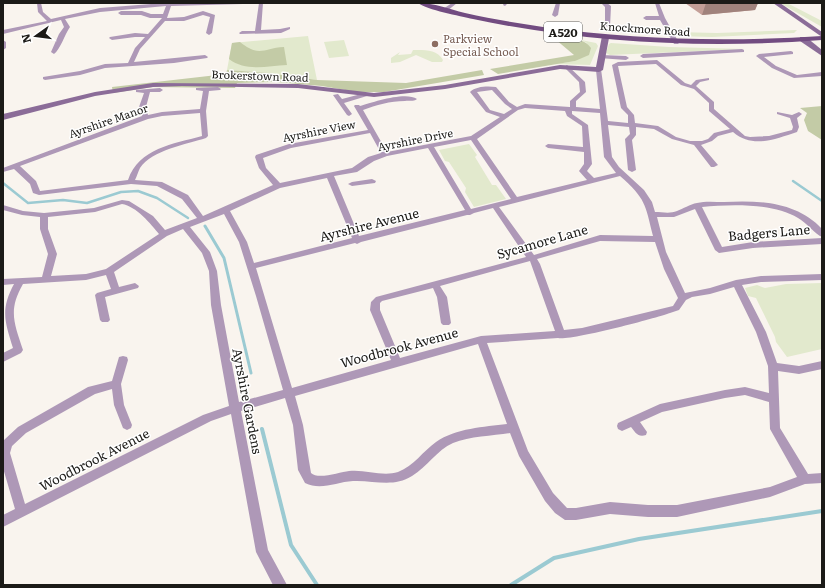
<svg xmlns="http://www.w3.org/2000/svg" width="825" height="588" viewBox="0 0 825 588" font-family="Literata,serif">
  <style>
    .green { fill: #e2e9cd }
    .forest { fill: #c3cba6 }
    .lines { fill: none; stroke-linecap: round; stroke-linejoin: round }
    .stream-far2 { stroke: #9bcad2; stroke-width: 2.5 }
    .stream-far1 { stroke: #9bcad2; stroke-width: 3 }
    .stream { stroke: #9bcad2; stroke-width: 4 }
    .street { fill: #ae98b7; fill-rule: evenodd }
    .secondary { fill: #8b6c98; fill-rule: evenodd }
    .primary { fill: #724c81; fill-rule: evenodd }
    .wall { fill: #c49f98 }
    .shaded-wall { fill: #a0827c }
    .education-dot { fill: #8d6e63; stroke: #fff; stroke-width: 1.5 }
    .labels { text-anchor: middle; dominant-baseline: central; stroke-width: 3; stroke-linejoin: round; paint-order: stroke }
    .far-street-label { font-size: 11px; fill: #1b1a17; stroke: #fff }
    .far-education-label { font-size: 11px; fill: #785e54; stroke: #fff; text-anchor: start }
    .shield { fill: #fff; stroke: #5f5f5d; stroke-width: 1 }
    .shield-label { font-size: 12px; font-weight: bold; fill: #1b1a17 }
    .street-label { font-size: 13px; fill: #1b1a17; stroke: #fff }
  </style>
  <rect width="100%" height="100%" fill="#f9f4ee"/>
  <g class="green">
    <polygon points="780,3 787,3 822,21 822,27"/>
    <polygon points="797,30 794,33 712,37 677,36 675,32 717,33"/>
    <polygon points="308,36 317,80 268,73 227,70 232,43"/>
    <polygon points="344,40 349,56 329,58 324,42"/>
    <polygon points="581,40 596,43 598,46 590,65 556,64 575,61 587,43"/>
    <polygon points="611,43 669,47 745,49 610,55 606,53 609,44"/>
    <path d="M413,50C424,50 437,49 443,60L442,62H432L416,55L400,62L391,63V58L400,52L398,55L411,54Z"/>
    <polygon points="469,144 477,155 475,157 492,185 496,185 506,199 474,207 465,192 466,188 449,162 445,161 439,150"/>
    <polygon points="822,283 822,349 787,357 776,342 775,337 756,298 748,296 745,288 757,285 765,288 786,284"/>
  </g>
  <g class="forest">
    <path d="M555,39C569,39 583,37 591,48L589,55L575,61L498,74L490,69L574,55Z"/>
    <path d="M240,42C260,58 263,48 284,47L287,65C267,66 246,72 229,59L232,43Z"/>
    <polygon points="227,70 268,73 317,80 406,83 482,70 484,75 384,92 357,92 322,86 276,82 237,83 235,88 153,87 113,93 112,87 226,74"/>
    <polygon points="822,106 822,140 808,131 804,120 807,113 800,108"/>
  </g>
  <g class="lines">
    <g class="stream-far2">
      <polyline points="793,181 822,201"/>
      <polyline points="3,183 28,203 63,200 87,203 121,192 138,191 157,198 188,218"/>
    </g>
    <polyline class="stream-far1" points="205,226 224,258 251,373"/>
    <g class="stream">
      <polyline points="262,429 291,545 317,585"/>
      <polyline points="511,585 554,558 639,539 822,511"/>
    </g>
    <g class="street">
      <path d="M37,3H41L43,12L51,19L100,8L151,4L245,3L243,4L171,6L167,18L184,17L203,11L215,15L212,33L209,35L206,33L210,17L203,15L184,21H165L140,49L134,62L205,55L208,57L207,58L174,63L105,68L80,75L45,80L43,79V77L80,71L105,64L128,63L135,48L145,37H135L112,40L109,38L110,37L135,33L148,34L162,18H150L141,15H121L118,13L121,11H142L151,14H163L166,6L100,12L65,19L70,27C65,34 60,50 54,54L51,52L59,34L64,27L61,20L3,34V30L47,21L38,12Z"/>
      <polygon points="259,3 263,3 261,30 280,29 290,27 290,29 281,33 240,34 239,33 242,31 255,31"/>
      <polygon points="452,3 457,3 447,11 443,11 443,9"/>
      <polygon points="504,3 508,3 505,6 503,5"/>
      <polygon points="556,3 560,3 558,15 555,17 552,15"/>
      <polygon points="601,3 607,3 611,6 610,27 605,26 605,7"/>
      <polygon points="655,3 659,3 665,18 679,43 678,44 674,44 660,20 646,20 643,18 646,16 659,16"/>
      <polygon points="3,40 6,42 6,48 3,50"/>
      <polygon points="742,49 744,50 744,52 643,58 640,56 643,54"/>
      <polygon points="791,51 793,52 793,54 764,57 776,66 797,75 822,72 822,76 794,78 772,68 756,56 759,54"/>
      <polygon points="601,55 626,56 629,58 626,60 599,58 598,57"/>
      <path d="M657,60L685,83L691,85L696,80L709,78V80L700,82L696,86L714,102V109L745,136L750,137L769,136L792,130L793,127L790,118L777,114V112L792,115L799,112L802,114L797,118L799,127L797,132C775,139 753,149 733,132L718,136L712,141L701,145L718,165L714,167H711L694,145L672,139L654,129L636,127V135L632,140L636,170L632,172L628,170L625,139L630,134L629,127L608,125L612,157L619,167L644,190L652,202L655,212C662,212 670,214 677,211C683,209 690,204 697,203C705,201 715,202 724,202C759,200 797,202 822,229V237C816,235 806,222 798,218C773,203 731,204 702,207L722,247L753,242L822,238V244L753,248L719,253L715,250L695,209L674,217H657L666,252L685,293L710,288L736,280L761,276L822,274V280L761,282L742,285L766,332L777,363L799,366L822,361V369L799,374L778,371L780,428L808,474L822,473V483L805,484L770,497L677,517H648L610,514L576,520H565L555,513L545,501L519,456L510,433C492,436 470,436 453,443C437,450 427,467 412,476C393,488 374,480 353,481C336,482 321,491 305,483L298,470L293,425L285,398L241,411L268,550L287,585H273L256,552L231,414L211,421L3,527V515L15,509L3,468L4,440L18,427L88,387L112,381L119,357L123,356L127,357L128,360L121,384L124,405L132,425L131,428L127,430L123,428L114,405L112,389L95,394L26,433L12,446L10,453L25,504L203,415L229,406L211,305L209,271L202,253L183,229L167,236L114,272L119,287L135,283L139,286L138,288L105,297L110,320L108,322H102L100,320L95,295L97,293L111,289L106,275L86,280L23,284C8,310 14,323 23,350L21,353L3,362V353L13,348C5,322 0,310 14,284L3,285V279L42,277L48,254L40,229V217L22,215L3,210V205L23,211L44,213L94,208L122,200L129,201L153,216L165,230L197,218L182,199L157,186L131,184L39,195L33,193L30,184L14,169L3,172V168L142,116L139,107L144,93L136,92V90L160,88L163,90L160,92H150L146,107L148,115L162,112L200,109L203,91L196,90V88L218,87L221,89L220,90L209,91L206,111L208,136L206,138C187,144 152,150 140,168C138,172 137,176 135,180L162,182L188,195L203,216L273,185L259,168L255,157L256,155L289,144L368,130L354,106L355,105H359L360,106C373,102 406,91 417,99C413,102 409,100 405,101C390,101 376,105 363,110L387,152L471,136L500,117L486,112L470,92C476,86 488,86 496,87L509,102L517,107L525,104L570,107V101L580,92L579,82L564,67L567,65L585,82L586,92L576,101V107L600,109L596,70L601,69L608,121L628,123V115L621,108L612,65L618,62ZM656,64L681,85L694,89L709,103V111L730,129L714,133L708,139L702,141H690L676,137L658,126L635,123L634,115L627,107L618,66ZM492,90L505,104L512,109L504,114L490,110L477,92ZM525,108L565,111L567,116L582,126L583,147L548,144L545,146L548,148L584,152V164L579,171L587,180L517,197L477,139L518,110ZM572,111L600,113L604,157L616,173L594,178L587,171L592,164L588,125L572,114ZM200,113L202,136C173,144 139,148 128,180L40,191L36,181L20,166L148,119L162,116ZM370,133L381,153L368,157L352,168L280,183L266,168L263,158L291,148ZM471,140L511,199L471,209L434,147ZM428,148L465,210L359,236L334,176L357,172L374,161L387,156ZM620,176C646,199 645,204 653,236L600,235L534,255L499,207ZM327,178L352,238L254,263L247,242L230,211L280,188ZM122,204C136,206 151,224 159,234L106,269L86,274L51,276L57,254L48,229V217L95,212ZM493,208L526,257L376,297L371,302L370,310L391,360L292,388L256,268L355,243L357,244L361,242L467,215H470L474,213ZM224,214L239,242L256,296L283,390L239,402L221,305L217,271L210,252L190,227ZM600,241L655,242L664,269L678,298L673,306L582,328L564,330L540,264L537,259ZM530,261L555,331L481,336L400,358L380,310V303L382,301L433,288L437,297L441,323L443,325H449L451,323L447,297L440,286ZM734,287L756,332L768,366L769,393L745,387L725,390L660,404L618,423L617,426L618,429L622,431L631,427C635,432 638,438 646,435L647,432L640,422L662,412L725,398L745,395L769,402L770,429L797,477L770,487L677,505H648L610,502L576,508H567L553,493L528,451L487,343L558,338C570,341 653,319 670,313L679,310L686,300L692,297L710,294ZM478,344L507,424C484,427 456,428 436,442C423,451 414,466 398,472C382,477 365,469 349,471C340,472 318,480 311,473L303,425L295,396Z"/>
      <polygon points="365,93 367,94 367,96 344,103 352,114 349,116 347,115 333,95 338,94 342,99"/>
      <polygon points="372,179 376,181 375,183 352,186 348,184 352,182"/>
    </g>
    <g class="secondary">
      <polygon points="773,3 780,3 822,32 822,37"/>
      <polygon points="602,36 605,36 609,38 603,70 599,72 560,69 445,89 374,97 298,88 182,86 153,87 95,96 3,120 3,114 95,92 153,83 298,84 374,93 445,85 560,65 596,67"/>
      <polygon points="800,37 806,37 822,50 822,56 800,41"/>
    </g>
    <path class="primary" d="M418,3C434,3 449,9 465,13C491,19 517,23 543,27C636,40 728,42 822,36V40C705,49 587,43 473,19C460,16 427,10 418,3Z"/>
  </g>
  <polygon class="wall" points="685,3 758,3 755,10 702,15"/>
  <polygon class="shaded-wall" points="706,3 758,3 755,10 702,15"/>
  <circle class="education-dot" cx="435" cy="44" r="4"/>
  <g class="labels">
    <g class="far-street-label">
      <text transform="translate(645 28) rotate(4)">Knockmore Road</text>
      <text transform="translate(260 75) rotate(2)">Brokerstown Road</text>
      <text transform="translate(108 120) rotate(-19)">Ayrshire Manor</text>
      <text transform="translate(319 130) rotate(-11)">Ayrshire View</text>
      <text transform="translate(415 139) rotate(-11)">Ayrshire Drive</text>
    </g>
    <g class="far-education-label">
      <text x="443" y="38">Parkview<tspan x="443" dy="13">Special School</tspan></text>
    </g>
    <rect class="shield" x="544" y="22" width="38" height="20" rx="3"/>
    <g class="shield-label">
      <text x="563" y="32">A520</text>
    </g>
    <g class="street-label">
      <text transform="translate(369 224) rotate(-14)">Ayrshire Avenue</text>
      <text transform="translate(769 232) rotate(-5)">Badgers Lane</text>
      <text transform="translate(542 241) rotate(-16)">Sycamore Lane</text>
      <text transform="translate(399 347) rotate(-15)">Woodbrook Avenue</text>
      <text transform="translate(248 401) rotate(79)">Ayrshire Gardens</text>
      <text transform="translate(94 459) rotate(-27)">Woodbrook Avenue</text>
    </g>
  </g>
  <rect width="825" height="588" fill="none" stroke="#1b1a17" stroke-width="8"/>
  <g transform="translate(36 36) rotate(256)" stroke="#ffffff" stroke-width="3" paint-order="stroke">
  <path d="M0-3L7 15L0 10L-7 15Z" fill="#1b1a17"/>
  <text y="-6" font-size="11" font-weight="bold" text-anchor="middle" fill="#1b1a17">N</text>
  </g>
</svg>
